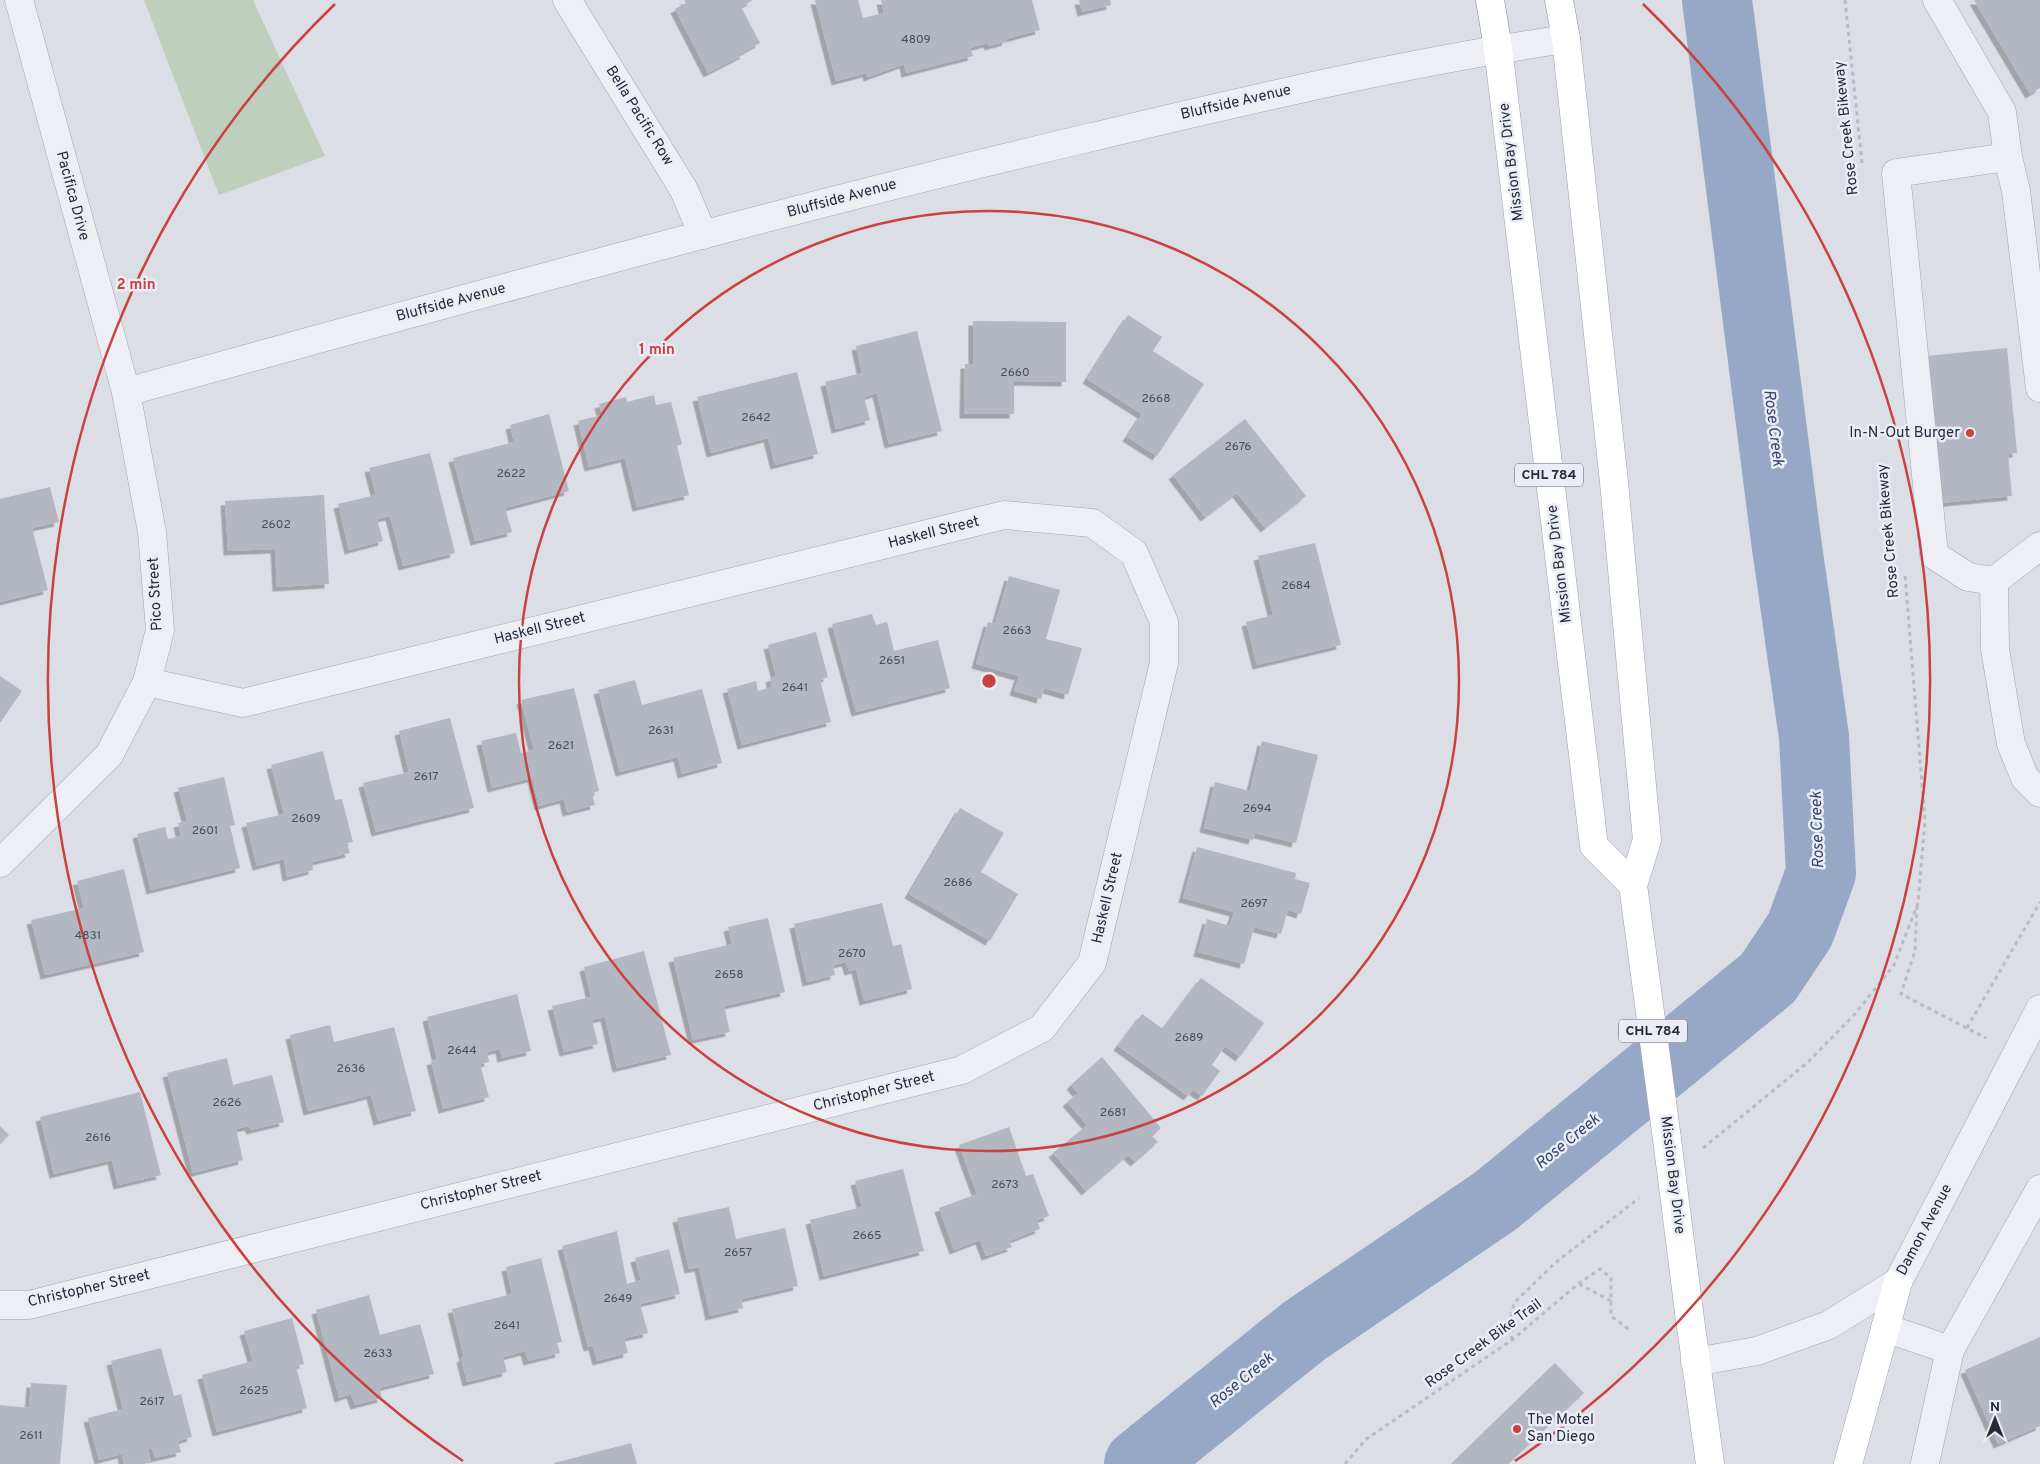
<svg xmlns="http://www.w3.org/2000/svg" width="2040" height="1464" viewBox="0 0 2040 1464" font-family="Overpass,sans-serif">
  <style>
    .green { fill: #bfcfbd }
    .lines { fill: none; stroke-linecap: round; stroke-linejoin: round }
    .river { stroke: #97a7c6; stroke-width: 70 }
    .building { fill: #b3b7c2; filter: url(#shadow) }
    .minor-casing { stroke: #a2a5af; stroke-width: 29 }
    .major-casing { stroke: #9ba1b1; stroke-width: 29 }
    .highway-casing { stroke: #838a9c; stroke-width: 29 }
    .path { stroke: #babcc4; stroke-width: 3; stroke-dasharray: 4 4; stroke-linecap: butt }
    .minor { stroke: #eeeff4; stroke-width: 28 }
    .major { stroke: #fff; stroke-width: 28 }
    .highway { stroke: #fff; stroke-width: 28 }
    .major-bridge-casing { stroke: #9ba1b1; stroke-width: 29; stroke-linecap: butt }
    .major-bridge { stroke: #fff; stroke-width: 28 }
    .ring { fill: none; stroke: #cb4142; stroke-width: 2.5 }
    .poi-dot { fill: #cb4142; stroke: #ebedf4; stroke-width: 2 }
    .labels { text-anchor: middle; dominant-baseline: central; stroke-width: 5; stroke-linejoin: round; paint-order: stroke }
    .number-label { font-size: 12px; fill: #494e5d }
    .shield { fill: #ebedf4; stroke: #616572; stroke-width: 1 }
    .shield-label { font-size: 14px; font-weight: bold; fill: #262b3b }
    .street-label { font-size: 15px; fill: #262b3b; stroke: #ebedf4 }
    .poi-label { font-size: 15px; fill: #262b3b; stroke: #ebedf4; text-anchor: end }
    .water-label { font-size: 16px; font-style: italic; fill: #31446e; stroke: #ebedf4 }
    .centre { fill: #cb4142; stroke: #ebedf4; stroke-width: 2.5 }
    .ring-label { font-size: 15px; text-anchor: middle; font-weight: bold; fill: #cb4142; stroke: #ebedf4; stroke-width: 5; stroke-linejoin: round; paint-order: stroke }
  </style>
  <defs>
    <filter id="shadow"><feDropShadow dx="-4.5" dy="4.5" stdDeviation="0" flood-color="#0004"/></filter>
  </defs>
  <rect width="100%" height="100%" fill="#dcdee6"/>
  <polygon class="green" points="144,0 253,0 325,156 219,195"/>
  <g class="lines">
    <polyline class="river" points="1139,1464 1304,1331 1494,1202 1768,978 1800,930 1821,873 1814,737 1786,540 1717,0"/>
  </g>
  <g class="building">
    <polygon points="684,0 753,0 741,7 760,43 743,52 745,54 708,73 675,9 686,3"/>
    <polygon points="815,0 858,0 863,18 884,13 881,0 1032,0 1040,30 1006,39 1007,41 989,46 988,43 970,48 973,56 906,73 904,64 868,77 867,73 836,81"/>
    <polygon points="1079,0 1110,0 1111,5 1082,12"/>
    <polygon points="1974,0 2040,0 2040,88 2030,94"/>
    <polygon points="1128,315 1162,337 1153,351 1204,384 1157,456 1127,437 1142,414 1087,379"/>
    <polygon points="973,321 1066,322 1066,382 1014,381 1014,414 964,414 965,364 973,364"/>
    <polygon points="917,331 942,431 889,444 877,393 864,397 870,420 836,429 825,382 862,373 856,346"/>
    <polygon points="2007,348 2017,453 2008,454 2012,496 1940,503 1916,357"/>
    <polygon points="797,372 818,454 775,465 768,438 711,453 697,397"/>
    <polygon points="654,395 656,405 671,402 682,444 677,446 689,495 637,507 625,458 589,467 578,421 602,415 599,404 626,397 627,402"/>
    <polygon points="549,414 569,491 505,508 512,532 475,541 453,458 514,442 510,425"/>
    <polygon points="1245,419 1306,496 1265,528 1237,493 1205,517 1173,475"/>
    <polygon points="430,453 455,553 403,566 390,516 377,519 383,541 349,550 338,504 376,495 369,468"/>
    <polygon points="50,487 59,522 32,528 48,590 0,602 0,499"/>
    <polygon points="324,495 329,584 277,587 275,549 228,551 225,501"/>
    <polygon points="1315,543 1341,645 1257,665 1246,622 1273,615 1258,556"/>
    <polygon points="1009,576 1060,590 1046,639 1082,648 1068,695 1044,688 1041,699 1014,691 1019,676 976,664 988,622 995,624"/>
    <polygon points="872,614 876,625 887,622 894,651 938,640 950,688 856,712 832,624"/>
    <polygon points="816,632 828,677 820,680 831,722 742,745 727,689 756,681 758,691 772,687 770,678 776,676 768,645"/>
    <polygon points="0,676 22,691 0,723"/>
    <polygon points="635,680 642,705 702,689 722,763 682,774 678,757 620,772 598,690"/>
    <polygon points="574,688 599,791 592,793 595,805 567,812 564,799 539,806 532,778 492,788 481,741 516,733 521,753 534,750 521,700"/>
    <polygon points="450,718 474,808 376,832 363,783 409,772 399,731"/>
    <polygon points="1262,741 1318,755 1296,843 1255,833 1253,840 1204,828 1215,782 1250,791"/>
    <polygon points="323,751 335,800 342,799 353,842 347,843 350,853 312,862 313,870 287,877 284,859 257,866 246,823 284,814 271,765"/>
    <polygon points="224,777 235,825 230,826 240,868 151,890 137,834 165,827 168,839 181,836 178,823 187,821 178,788"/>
    <polygon points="960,808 1004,833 981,872 1018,894 990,941 909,894"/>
    <polygon points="1197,847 1296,873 1295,879 1310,883 1301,914 1288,910 1281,934 1254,927 1244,964 1198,952 1207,919 1230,926 1234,912 1183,898"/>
    <polygon points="124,869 144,952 45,975 31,920 84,908 77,881"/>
    <polygon points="882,903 893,946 901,944 912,989 864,1001 856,969 849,971 846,962 833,965 835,975 807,982 794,924"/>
    <polygon points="768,918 785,992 724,1006 730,1032 693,1040 673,958 732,944 728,927"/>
    <polygon points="644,951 671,1055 617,1068 605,1017 592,1020 598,1044 564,1052 552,1006 591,997 584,967"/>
    <polygon points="1201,978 1264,1023 1240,1057 1225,1046 1212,1065 1220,1071 1202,1096 1193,1090 1188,1096 1118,1046 1142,1014 1163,1029"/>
    <polygon points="517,994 531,1051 502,1058 500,1049 487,1052 489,1062 480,1064 489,1097 443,1109 431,1061 437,1059 427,1017"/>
    <polygon points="330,1025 334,1042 394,1027 416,1111 378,1121 371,1095 308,1111 290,1035"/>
    <polygon points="1102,1057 1161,1128 1152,1136 1158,1142 1135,1162 1128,1155 1086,1191 1053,1153 1087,1125 1067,1102 1078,1093 1071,1085"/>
    <polygon points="227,1058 233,1085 272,1075 284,1122 251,1130 249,1126 236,1129 243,1160 193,1173 167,1073"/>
    <polygon points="140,1092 161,1175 118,1185 112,1160 54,1174 40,1117"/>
    <polygon points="0,1126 9,1135 0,1144"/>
    <polygon points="1009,1127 1026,1176 1033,1174 1049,1216 1037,1220 1040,1229 1009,1241 1012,1247 986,1256 980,1240 954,1250 939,1208 977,1194 959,1145"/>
    <polygon points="903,1169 924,1251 824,1276 810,1220 862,1207 855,1181"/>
    <polygon points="729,1207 736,1239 785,1228 798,1286 741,1299 743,1308 710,1316 699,1267 689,1269 677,1218"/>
    <polygon points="617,1231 627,1284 641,1280 635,1258 669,1249 680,1294 640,1304 648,1333 624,1338 628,1353 597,1361 593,1346 588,1347 562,1246"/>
    <polygon points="541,1258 562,1342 557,1343 560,1353 528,1361 525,1351 503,1357 507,1372 467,1382 461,1358 464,1357 452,1309 512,1294 506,1267"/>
    <polygon points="369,1295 380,1335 420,1324 434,1374 379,1388 382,1398 355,1405 351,1394 339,1398 316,1310"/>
    <polygon points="292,1318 304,1364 296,1366 307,1408 217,1432 202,1375 253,1361 244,1331"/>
    <polygon points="2040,1337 2040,1426 1998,1444 1965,1370"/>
    <polygon points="161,1348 174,1396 181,1394 192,1437 178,1441 181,1452 155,1458 152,1448 148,1449 151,1463 124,1464 122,1454 99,1460 88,1418 123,1409 111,1361"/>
    <polygon points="1555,1363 1584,1393 1508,1464 1451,1464"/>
    <polygon points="31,1383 67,1385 60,1464 0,1464 0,1405 29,1408"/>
    <polygon points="631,1443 637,1464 554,1464 554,1463"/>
  </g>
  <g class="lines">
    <g class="minor-casing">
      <g id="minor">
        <polyline points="567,0 684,190 703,235"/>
        <polyline points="1937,0 2002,112 2008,157 2016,191 2040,388"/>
        <polyline points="2008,157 1896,173 1934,555 1968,577 1994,581 2040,546"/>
        <path d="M126,392C447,304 768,213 1092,137C1249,100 1406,62 1566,39"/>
        <polyline points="1994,581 1995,649 2011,744 2025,778 2040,793"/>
        <polyline points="0,863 109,755 147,682 160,630 152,532 126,392 19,0"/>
        <polyline points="0,1305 29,1305 962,1070 1042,1028 1092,963 1164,663 1164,622 1134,553 1092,523 1004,515 243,703 147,682"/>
        <polyline points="1885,1328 1950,1350"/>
        <polyline points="1695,1362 1757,1351 1829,1325 1898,1282 2040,1009"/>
        <polyline points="1925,1463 1950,1350 2040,1189"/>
      </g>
    </g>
    <g class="major-casing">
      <g id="major">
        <polyline points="1566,39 1614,482 1647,840 1633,885 1667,1139"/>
        <polyline points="1498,48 1594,846 1633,885"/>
        <polyline points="1689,1312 1710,1464"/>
        <polyline points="1848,1464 1898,1282"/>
      </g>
    </g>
    <g class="highway-casing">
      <g id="highway">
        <polyline points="1490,0 1498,48"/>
        <polyline points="1559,0 1566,39"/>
      </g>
    </g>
    <g class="path">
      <polyline points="1845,0 1862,163"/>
      <polyline points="1917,906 1915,951 1901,994 1986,1038"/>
      <polyline points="1967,1028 2040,902"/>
      <polyline points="1703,1148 1807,1063 1855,1014 1894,965 1918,903 1925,821 1905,575"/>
      <polyline points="1579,1284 1611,1301"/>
      <polyline points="1512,1340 1510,1321 1514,1303 1555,1263 1639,1198"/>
      <polyline points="1345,1464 1365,1440 1512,1340 1578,1284 1600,1269 1611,1278 1611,1316 1631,1331"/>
    </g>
    <use href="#minor" class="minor"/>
    <use href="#major" class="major"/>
    <use href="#highway" class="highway"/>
    <g class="major-bridge-casing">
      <polyline id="major-bridge" points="1667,1139 1689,1312"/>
    </g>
    <use href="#major-bridge" class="major-bridge"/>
  </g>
  <g class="ring">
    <circle cx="989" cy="681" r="470"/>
    <path d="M463 1461A941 941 0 0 1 335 4M1643 4A941 941 0 0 1 1515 1461"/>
  </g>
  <g class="poi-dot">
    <circle cx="1970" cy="433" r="5"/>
    <circle cx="1517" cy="1429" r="5"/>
  </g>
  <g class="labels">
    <g class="number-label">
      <text x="916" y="40">4809</text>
      <text x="1015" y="373">2660</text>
      <text x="1156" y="399">2668</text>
      <text x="756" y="418">2642</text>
      <text x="1238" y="447">2676</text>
      <text x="511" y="474">2622</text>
      <text x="276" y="525">2602</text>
      <text x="1296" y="586">2684</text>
      <text x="1017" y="631">2663</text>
      <text x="892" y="661">2651</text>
      <text x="795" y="688">2641</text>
      <text x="661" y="731">2631</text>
      <text x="561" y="746">2621</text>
      <text x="426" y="777">2617</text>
      <text x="1257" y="809">2694</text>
      <text x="306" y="819">2609</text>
      <text x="205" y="831">2601</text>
      <text x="958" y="883">2686</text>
      <text x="1254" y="904">2697</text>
      <text x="88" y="936">4831</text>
      <text x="852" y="954">2670</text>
      <text x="729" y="975">2658</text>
      <text x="1189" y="1038">2689</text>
      <text x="462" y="1051">2644</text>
      <text x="351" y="1069">2636</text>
      <text x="227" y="1103">2626</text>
      <text x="1113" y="1113">2681</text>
      <text x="98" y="1138">2616</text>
      <text x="1005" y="1185">2673</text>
      <text x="867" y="1236">2665</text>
      <text x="738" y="1253">2657</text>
      <text x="618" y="1299">2649</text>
      <text x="507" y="1326">2641</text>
      <text x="378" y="1354">2633</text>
      <text x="254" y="1391">2625</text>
      <text x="152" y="1402">2617</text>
      <text x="31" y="1436">2611</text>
    </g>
    <g class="shield">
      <rect x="1515" y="463.5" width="68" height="23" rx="4"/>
      <rect x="1619" y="1019.5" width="68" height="23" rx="4"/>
    </g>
    <g class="shield-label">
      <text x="1549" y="475">CHL 784</text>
      <text x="1653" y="1031">CHL 784</text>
    </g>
    <g class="street-label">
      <text transform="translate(1236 103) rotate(-13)">Bluffside Avenue</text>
      <text transform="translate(639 116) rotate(58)">Bella Pacific Row</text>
      <text transform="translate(1847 128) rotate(-96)">Rose Creek Bikeway</text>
      <text transform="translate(1512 162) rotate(-97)">Mission Bay Drive</text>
      <text transform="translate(72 196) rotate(75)">Pacifica Drive</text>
      <text transform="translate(842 199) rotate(-15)">Bluffside Avenue</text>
      <text transform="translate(451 303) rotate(-15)">Bluffside Avenue</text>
      <text transform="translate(1889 531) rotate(-95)">Rose Creek Bikeway</text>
      <text transform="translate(934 533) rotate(-14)">Haskell Street</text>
      <text transform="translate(1560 564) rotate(-97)">Mission Bay Drive</text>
      <text transform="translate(156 594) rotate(-93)">Pico Street</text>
      <text transform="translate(540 629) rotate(-14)">Haskell Street</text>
      <text transform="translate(1108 898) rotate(-77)">Haskell Street</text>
      <text transform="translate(874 1092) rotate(-14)">Christopher Street</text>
      <text transform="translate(1672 1175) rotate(83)">Mission Bay Drive</text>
      <text transform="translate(481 1191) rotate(-14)">Christopher Street</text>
      <text transform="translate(1925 1230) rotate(-62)">Damon Avenue</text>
      <text transform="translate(89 1289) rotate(-13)">Christopher Street</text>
      <text transform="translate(1484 1344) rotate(-36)">Rose Creek Bike Trail</text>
    </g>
    <g class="poi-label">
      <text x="1960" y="433">In-N-Out Burger</text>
      <text x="1527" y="1420" text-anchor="start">The Motel<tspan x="1527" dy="17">San Diego</tspan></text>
    </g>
    <g class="water-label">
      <text transform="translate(1773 428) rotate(83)">Rose Creek</text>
      <text transform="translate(1818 830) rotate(-92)">Rose Creek</text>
      <text transform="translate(1568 1142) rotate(-39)">Rose Creek</text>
      <text transform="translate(1242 1381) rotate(-39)">Rose Creek</text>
    </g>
  </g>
  <circle cx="989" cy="681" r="8" class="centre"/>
  <g class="ring-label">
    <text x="136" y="289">2 min</text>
    <text x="657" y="354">1 min</text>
  </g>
  <g transform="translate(1995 1419)" stroke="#ebedf4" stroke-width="4" paint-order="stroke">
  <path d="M0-4L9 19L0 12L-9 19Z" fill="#262b3b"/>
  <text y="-8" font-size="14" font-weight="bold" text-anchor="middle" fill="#262b3b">N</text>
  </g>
</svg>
